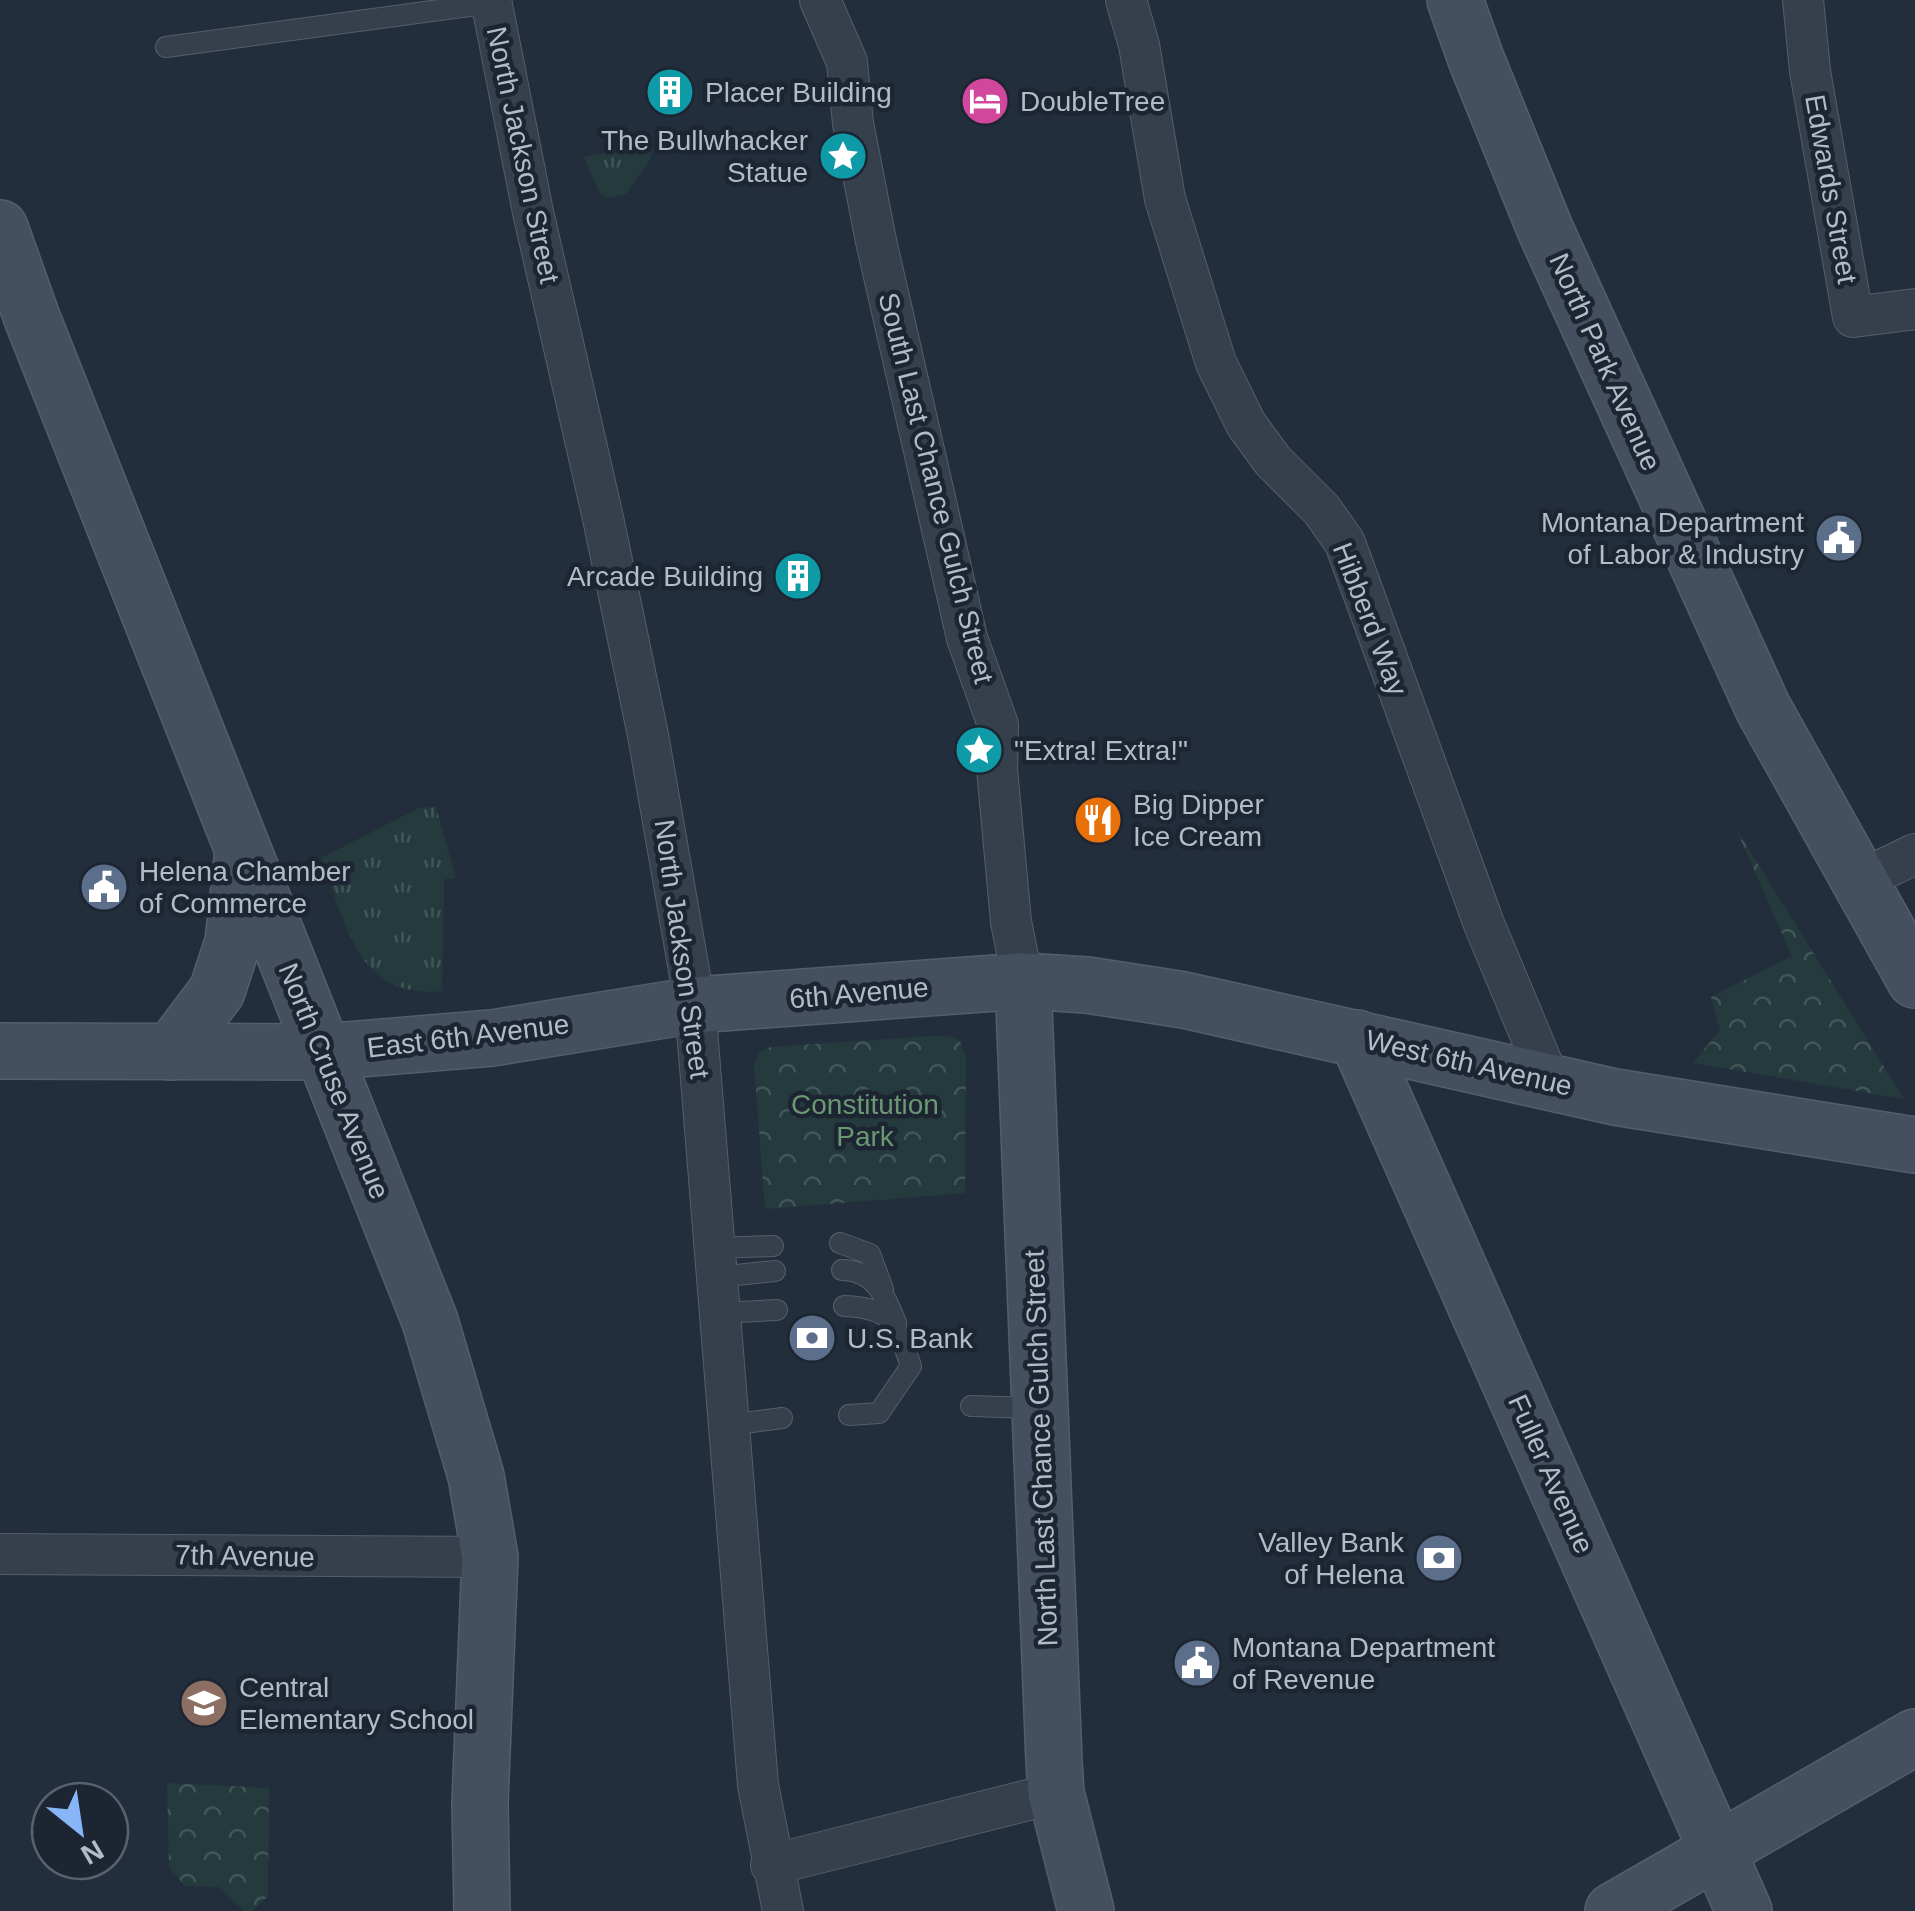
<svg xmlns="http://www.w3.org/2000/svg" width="1915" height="1911" viewBox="0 0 1915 1911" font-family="Helvetica,sans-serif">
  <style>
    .grass { fill: url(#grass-tufts) }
    .park { fill: url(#park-crowns) }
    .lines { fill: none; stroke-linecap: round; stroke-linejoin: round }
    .lane-casing { stroke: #555e6a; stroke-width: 22 }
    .street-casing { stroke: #555e6a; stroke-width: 42 }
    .secondary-casing { stroke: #555e6a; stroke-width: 58 }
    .lane { stroke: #36404c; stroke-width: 20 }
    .street { stroke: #36404c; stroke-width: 40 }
    .secondary { stroke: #444f5f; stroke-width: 55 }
    .labels { text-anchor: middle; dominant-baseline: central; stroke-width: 9; stroke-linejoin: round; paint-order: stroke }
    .poi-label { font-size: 28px; fill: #b2bbc7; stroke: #1c2531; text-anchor: start }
    .street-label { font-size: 28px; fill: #b2bbc7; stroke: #1c2531 }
    .park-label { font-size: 28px; fill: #699872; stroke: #1c2531 }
  </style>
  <defs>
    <pattern id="grass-tufts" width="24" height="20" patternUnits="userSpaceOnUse" patternTransform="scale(2.5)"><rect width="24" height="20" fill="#253a3d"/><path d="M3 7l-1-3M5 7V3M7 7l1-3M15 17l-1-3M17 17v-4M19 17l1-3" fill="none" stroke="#425558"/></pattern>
    <pattern id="park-crowns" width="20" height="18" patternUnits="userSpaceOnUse" patternTransform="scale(2.5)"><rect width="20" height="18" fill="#253a3d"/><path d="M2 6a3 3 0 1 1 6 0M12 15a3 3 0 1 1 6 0" fill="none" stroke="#425558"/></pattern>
  </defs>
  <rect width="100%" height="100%" fill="#232e3c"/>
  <g class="grass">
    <polygon points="652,144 651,158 626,194 607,198 599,192 584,157"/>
    <path d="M436,807L456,878L444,879L442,991C357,1000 345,921 321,858L419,808Z"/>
  </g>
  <g class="park">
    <polygon points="1735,827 1904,1099 1693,1063 1720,1030 1711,997 1792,956"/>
    <polygon points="948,1035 960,1041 966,1058 965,1193 765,1209 754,1064 758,1054 770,1047"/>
    <polygon points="167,1783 269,1788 268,1896 252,1911 244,1911 219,1887 185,1886 169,1867"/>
  </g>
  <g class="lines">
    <g class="lane-casing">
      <g id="lane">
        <polyline points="166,47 491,3"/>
        <polyline points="840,1243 870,1254 883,1289"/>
        <polyline points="715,1248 773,1246"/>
        <path d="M842,1270C874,1270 886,1296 896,1323"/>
        <polyline points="717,1277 775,1271"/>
        <path d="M844,1306C893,1308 896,1323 911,1366L879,1413L849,1415"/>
        <polyline points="720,1313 777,1310"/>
        <polyline points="971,1406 1039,1408"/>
        <polyline points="729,1425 782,1418"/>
      </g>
    </g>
    <g class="street-casing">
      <g id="street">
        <polyline points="491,0 533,212 603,518 648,735 695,1005 758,1785 783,1911"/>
        <polyline points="820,0 847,62 853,123 876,241 967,638 998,725 997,769 1011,922 1023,981"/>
        <polyline points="1126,0 1139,45 1165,199 1216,363 1246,424 1273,461 1322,510 1345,543 1484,924 1550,1082"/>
        <polyline points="1803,0 1810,71 1853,317 1915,309"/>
        <polyline points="1859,881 1915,854"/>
        <polyline points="0,1554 490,1557"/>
        <polyline points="771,1865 1056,1793"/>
      </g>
    </g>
    <g class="secondary-casing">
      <g id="secondary">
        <polyline points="1455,0 1476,59 1545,229 1763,708 1915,980"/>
        <polyline points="0,228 32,318 430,1321 476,1476 490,1557 480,1802 482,1911"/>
        <polyline points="1023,981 1054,1761 1056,1793 1086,1911"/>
        <polyline points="1357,1038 1744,1911"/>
        <polyline points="0,1051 323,1052 492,1038 695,1005 1023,981 1087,985 1184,1000 1615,1097 1915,1145"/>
        <polyline points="171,1052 217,991 233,942 242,859"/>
        <polyline points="1613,1911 1915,1737"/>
      </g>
    </g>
    <use href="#lane" class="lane"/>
    <use href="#street" class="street"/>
    <use href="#secondary" class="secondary"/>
  </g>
  <defs>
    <g id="building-disc" transform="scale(2.5)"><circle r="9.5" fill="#0f9aa8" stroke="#1c2531"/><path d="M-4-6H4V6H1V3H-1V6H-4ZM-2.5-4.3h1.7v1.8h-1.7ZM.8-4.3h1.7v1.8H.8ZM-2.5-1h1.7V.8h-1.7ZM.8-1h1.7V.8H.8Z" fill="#fff"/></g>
    <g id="hotel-disc" transform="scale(2.5)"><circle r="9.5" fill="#d1479c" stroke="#1c2531"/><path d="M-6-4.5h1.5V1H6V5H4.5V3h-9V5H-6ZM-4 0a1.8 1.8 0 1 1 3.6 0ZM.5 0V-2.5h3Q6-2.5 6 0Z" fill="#fff"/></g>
    <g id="sight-disc" transform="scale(2.5)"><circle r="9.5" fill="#0f9aa8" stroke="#1c2531"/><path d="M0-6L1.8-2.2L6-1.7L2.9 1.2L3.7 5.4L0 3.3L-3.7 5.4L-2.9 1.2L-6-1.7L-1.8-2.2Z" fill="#fff"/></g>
    <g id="civic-disc" transform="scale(2.5)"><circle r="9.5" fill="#5c6f8a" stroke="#1c2531"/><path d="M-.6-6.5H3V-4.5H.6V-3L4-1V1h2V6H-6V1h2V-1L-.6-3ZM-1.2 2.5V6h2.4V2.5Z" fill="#fff"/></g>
    <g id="restaurant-disc" transform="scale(2.5)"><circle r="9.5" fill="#e8710a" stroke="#1c2531"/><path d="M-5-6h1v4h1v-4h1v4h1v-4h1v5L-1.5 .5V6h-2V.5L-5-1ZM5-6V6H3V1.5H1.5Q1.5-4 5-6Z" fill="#fff"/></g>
    <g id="bank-disc" transform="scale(2.5)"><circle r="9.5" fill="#5c6f8a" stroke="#1c2531"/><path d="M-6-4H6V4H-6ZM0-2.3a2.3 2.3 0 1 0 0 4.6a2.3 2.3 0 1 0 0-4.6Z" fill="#fff"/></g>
    <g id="school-disc" transform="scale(2.5)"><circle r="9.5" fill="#8d6e63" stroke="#1c2531"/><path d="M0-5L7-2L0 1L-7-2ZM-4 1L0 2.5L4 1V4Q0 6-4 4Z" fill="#fff"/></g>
  </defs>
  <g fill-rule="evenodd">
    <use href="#building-disc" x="670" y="92"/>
    <use href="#hotel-disc" x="985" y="101"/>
    <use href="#sight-disc" x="843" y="156"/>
    <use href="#civic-disc" x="1839" y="538"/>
    <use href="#building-disc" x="798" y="576"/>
    <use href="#sight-disc" x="979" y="750"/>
    <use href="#restaurant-disc" x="1098" y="820"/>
    <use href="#civic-disc" x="104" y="887"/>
    <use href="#bank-disc" x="812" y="1338"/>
    <use href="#bank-disc" x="1439" y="1558"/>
    <use href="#civic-disc" x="1197" y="1663"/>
    <use href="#school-disc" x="204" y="1703"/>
  </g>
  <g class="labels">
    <g class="poi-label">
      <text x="705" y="92">Placer Building</text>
      <text x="1020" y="101">DoubleTree</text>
      <text x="808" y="140" text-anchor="end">The Bullwhacker<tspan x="808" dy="32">Statue</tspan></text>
      <text x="1804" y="522" text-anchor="end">Montana Department<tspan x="1804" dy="32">of Labor &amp; Industry</tspan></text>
      <text x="763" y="576" text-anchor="end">Arcade Building</text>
      <text x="1014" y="750">"Extra! Extra!"</text>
      <text x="1133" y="804">Big Dipper<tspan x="1133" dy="32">Ice Cream</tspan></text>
      <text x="139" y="871">Helena Chamber<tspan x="139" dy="32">of Commerce</tspan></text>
      <text x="847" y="1338">U.S. Bank</text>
      <text x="1404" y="1542" text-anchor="end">Valley Bank<tspan x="1404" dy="32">of Helena</tspan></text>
      <text x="1232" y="1647">Montana Department<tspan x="1232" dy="32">of Revenue</tspan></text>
      <text x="239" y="1687">Central<tspan x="239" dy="32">Elementary School</tspan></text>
    </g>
    <g class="street-label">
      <text transform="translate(523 155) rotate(78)">North Jackson Street</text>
      <text transform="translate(1831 189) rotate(80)">Edwards Street</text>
      <text transform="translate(1605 362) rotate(66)">North Park Avenue</text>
      <text transform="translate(936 488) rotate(76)">South Last Chance Gulch Street</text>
      <text transform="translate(1370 619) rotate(69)">Hibberd Way</text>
      <text transform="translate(682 949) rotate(82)">North Jackson Street</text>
      <text transform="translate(859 993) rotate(-5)">6th Avenue</text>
      <text transform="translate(468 1036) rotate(-7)">East 6th Avenue</text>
      <text transform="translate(1469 1063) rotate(13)">West 6th Avenue</text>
      <text transform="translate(334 1081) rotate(68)">North Cruse Avenue</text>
      <text transform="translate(1041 1448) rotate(-92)">North Last Chance Gulch Street</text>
      <text transform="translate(1551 1474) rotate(66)">Fuller Avenue</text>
      <text transform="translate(245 1556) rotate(1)">7th Avenue</text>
    </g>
    <g class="park-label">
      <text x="865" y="1104">Constitution<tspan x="865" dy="32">Park</tspan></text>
    </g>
  </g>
  <g transform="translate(80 1831) rotate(150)"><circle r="48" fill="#1c2531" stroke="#58616d" stroke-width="2.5"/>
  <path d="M0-8L18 38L0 25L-18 38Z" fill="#87b5f8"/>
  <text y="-15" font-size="28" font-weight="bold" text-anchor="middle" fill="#b2bbc7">N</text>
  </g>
</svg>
